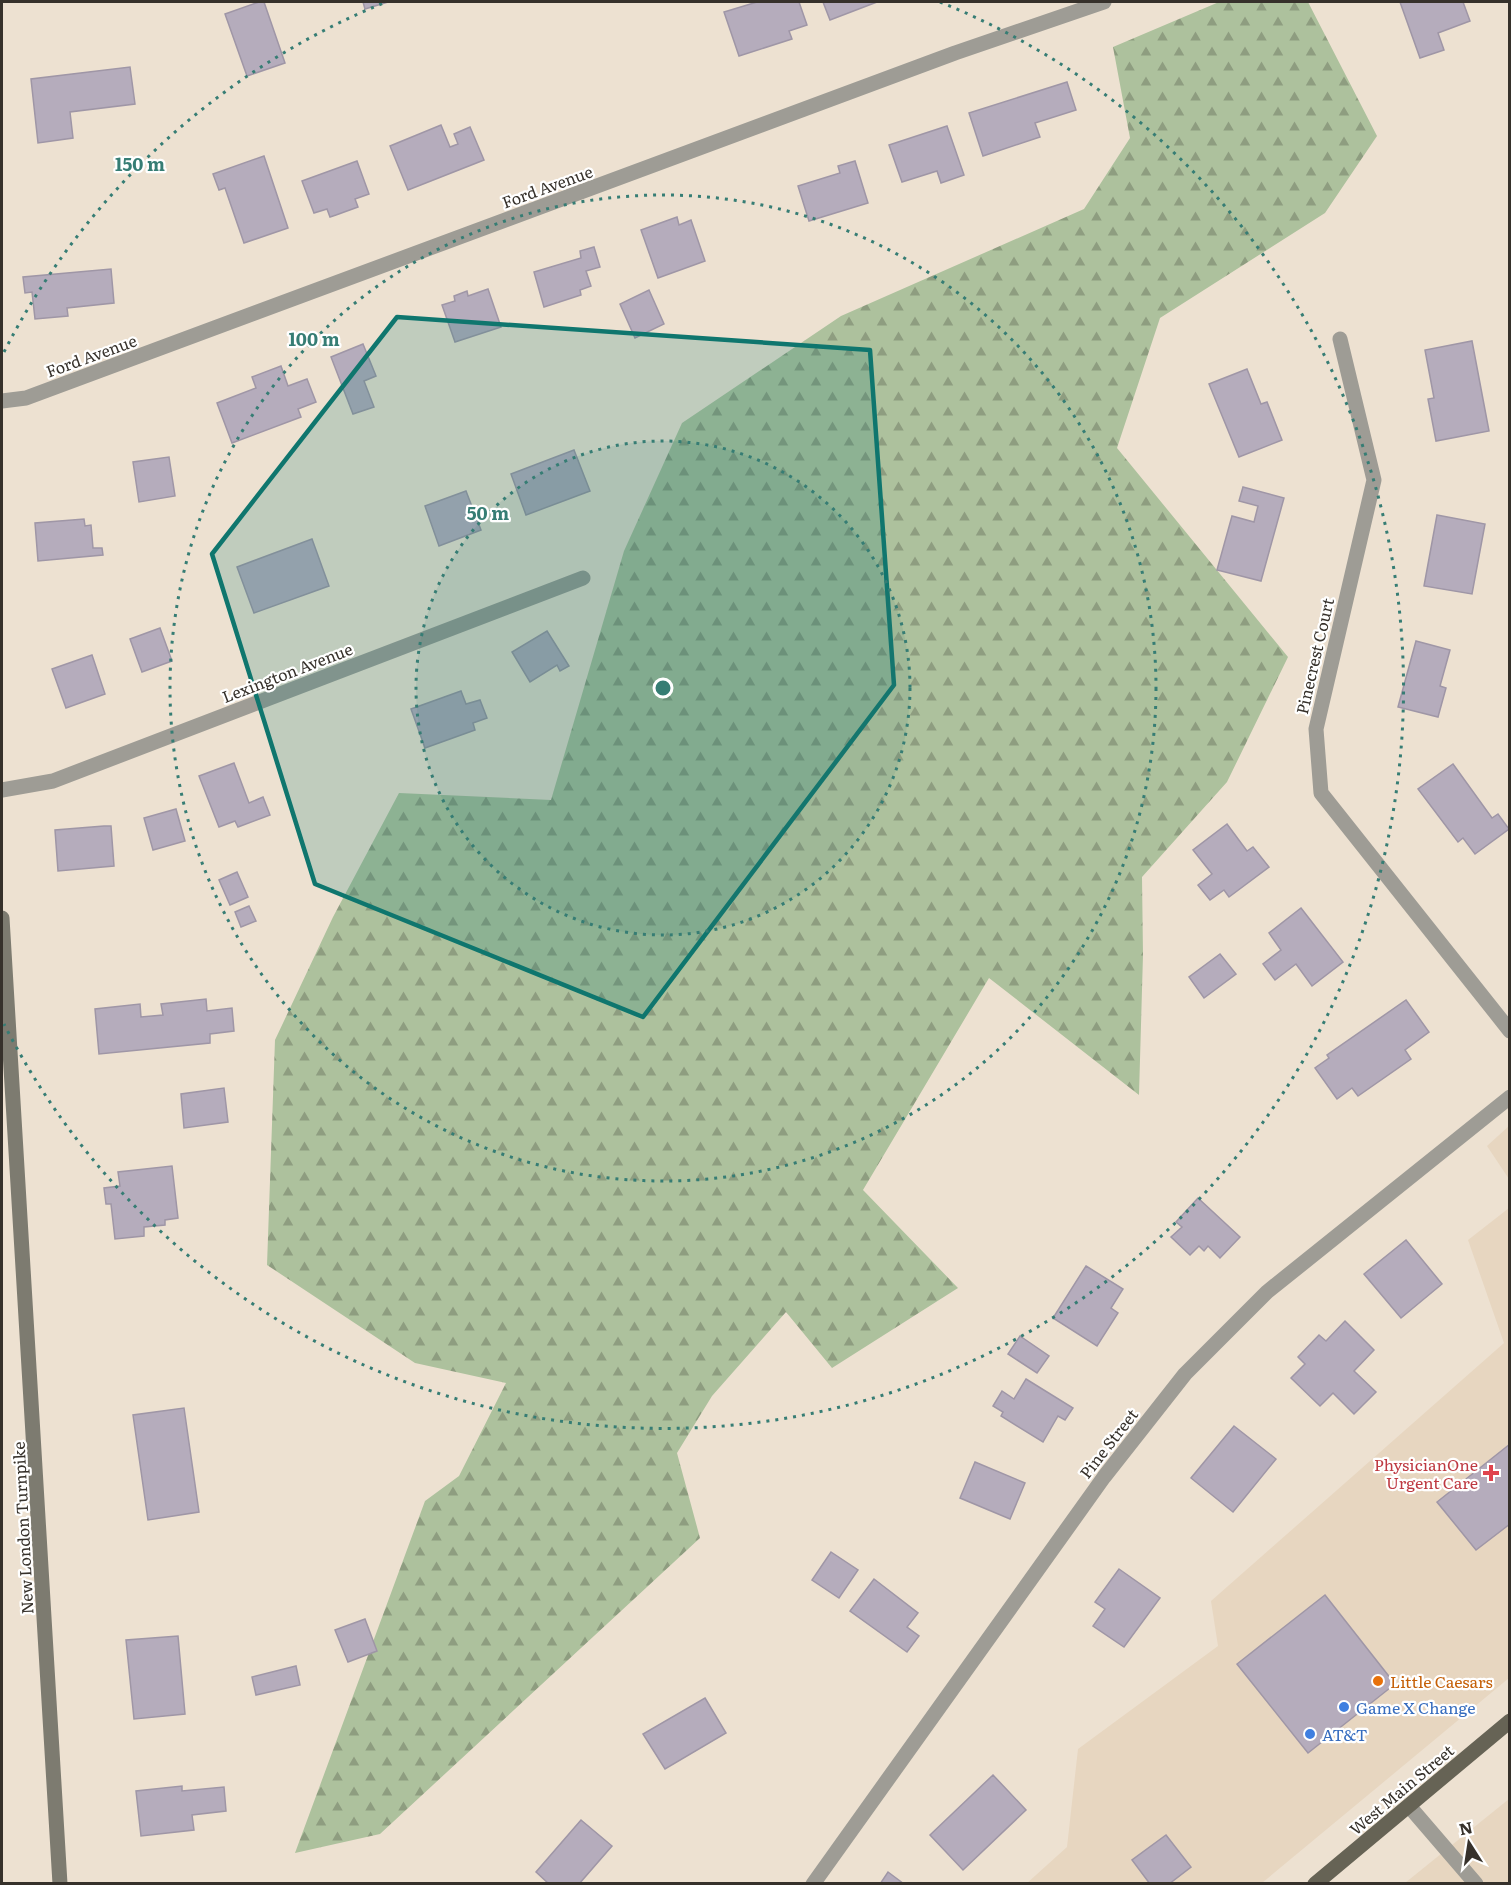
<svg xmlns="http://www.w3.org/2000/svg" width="1511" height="1885" viewBox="0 0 1511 1885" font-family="Literata,serif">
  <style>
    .built { fill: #e7d6c0 }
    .forest { fill: url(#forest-firs) }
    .building { fill: #b5acbc; stroke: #9f96a6; stroke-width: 1.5 }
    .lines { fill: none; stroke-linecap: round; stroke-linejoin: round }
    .service { stroke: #9e9c95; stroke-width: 15 }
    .minor { stroke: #9e9c95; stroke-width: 15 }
    .secondary { stroke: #7d7b70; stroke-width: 15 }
    .primary { stroke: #666355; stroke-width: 15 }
    .marked { fill: #0f766e; fill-opacity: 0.2; stroke: #0f766e; stroke-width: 4.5; stroke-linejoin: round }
    .ring { fill: none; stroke: #367d74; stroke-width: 3; stroke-dasharray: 3 6 }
    .health-dot { fill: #e0444e; stroke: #fff; stroke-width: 2 }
    .food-dot { fill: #e8710a; stroke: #fff; stroke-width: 2 }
    .shop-dot { fill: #3f7fe0; stroke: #fff; stroke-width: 2 }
    .labels { text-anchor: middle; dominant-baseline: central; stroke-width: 4.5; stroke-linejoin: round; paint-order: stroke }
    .street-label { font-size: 16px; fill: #36312b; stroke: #fff }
    .health-label { font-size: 16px; fill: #be3a42; stroke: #fff; text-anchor: end }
    .food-label { font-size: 16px; fill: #c56008; stroke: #fff; text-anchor: start }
    .shop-label { font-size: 16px; fill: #366cbe; stroke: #fff; text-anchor: start }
    .centre { fill: #367d74; stroke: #fff; stroke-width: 3 }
    .ring-label { font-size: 18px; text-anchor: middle; font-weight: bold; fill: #367d74; stroke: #fff; stroke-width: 4.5; stroke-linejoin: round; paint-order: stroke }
  </style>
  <defs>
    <pattern id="forest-firs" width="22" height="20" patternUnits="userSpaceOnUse" patternTransform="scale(1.5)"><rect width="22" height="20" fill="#adc19d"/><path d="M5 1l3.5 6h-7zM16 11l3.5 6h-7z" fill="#8e9d80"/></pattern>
  </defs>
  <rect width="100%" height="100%" fill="#ede1d1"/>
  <g class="built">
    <polygon points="1509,1126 1509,1179 1487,1146"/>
    <polygon points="1509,1208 1509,1678 1262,1883 1026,1884 1067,1847 1078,1749 1218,1646 1211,1601 1504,1343 1468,1240"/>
    <polygon points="1509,1799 1509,1883 1405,1883"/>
  </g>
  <polygon class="forest" points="1219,2 1308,2 1377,136 1325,213 1160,318 1117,448 1288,657 1227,782 1142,877 1143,955 1139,1095 989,978 863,1190 958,1288 832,1368 786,1312 712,1396 677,1453 700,1538 380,1834 295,1853 425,1501 459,1476 506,1383 415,1363 267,1265 275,1040 333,917 399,793 551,800 624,551 682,423 841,316 1084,209 1130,138 1113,47"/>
  <g class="building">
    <polygon points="259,2 264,2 285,63 247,76 225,14"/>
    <polygon points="363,2 388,2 365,9"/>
    <polygon points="757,2 799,2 807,25 789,31 792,39 739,56 724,12"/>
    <polygon points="823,2 877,2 830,20"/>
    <polygon points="1400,2 1463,2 1470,21 1438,33 1444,50 1420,58"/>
    <polygon points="130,67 135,104 70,112 73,138 38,143 31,79"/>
    <polygon points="1067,82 1076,110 1035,123 1040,137 983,156 969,113"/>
    <polygon points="441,125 450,147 458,144 454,134 470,127 484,160 408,190 390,146"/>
    <polygon points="947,126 964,175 941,183 937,171 902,182 889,145"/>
    <polygon points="264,156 288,228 244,243 225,188 219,190 213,174"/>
    <polygon points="357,161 369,194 355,199 358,207 336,215 330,217 327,209 314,213 302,181"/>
    <polygon points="855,161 868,203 809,221 798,186 840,173 838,166"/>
    <polygon points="677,217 679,225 691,220 705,261 658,278 641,230"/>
    <polygon points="594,247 600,267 586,271 591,286 580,290 581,295 544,307 534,272 581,258 580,251"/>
    <polygon points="111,269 114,303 67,308 68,316 35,319 32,292 25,293 23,277"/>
    <polygon points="488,289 501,327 455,342 442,305 455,301 454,296 467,291 468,296"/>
    <polygon points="649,290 664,324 635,338 620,304"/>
    <polygon points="1472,341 1489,431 1436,441 1428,399 1434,398 1425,350"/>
    <polygon points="363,344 376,376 364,381 374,407 353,414 331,357"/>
    <polygon points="281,366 288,386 307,379 316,402 298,409 301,417 232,443 217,403 256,388 252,377"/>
    <polygon points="1247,369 1261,404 1267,402 1282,440 1239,457 1209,384"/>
    <polygon points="574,450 590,491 526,515 511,474"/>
    <polygon points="169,457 175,496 139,502 133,462"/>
    <polygon points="1243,487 1284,498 1261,581 1217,570 1232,516 1254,522 1258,506 1239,501"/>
    <polygon points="466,491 481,530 439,546 425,506"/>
    <polygon points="1437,515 1485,524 1472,594 1424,586"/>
    <polygon points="84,519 85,526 91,525 93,548 102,548 103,555 38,561 35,523"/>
    <polygon points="312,539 329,586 254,613 237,567"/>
    <polygon points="160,628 172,661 142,672 130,639"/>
    <polygon points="547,631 569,666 560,671 557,665 530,682 512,652"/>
    <polygon points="1416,641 1450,650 1440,686 1446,688 1438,717 1398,707"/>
    <polygon points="92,655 105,694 66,708 52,669"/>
    <polygon points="461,691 466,704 480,700 487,718 473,723 475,730 425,748 411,709"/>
    <polygon points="234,763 249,803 263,797 270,815 238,827 235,821 219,827 199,776"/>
    <polygon points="1453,764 1492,818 1498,814 1509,829 1475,854 1463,838 1458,842 1418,789"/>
    <polygon points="176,809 185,841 153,850 144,818"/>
    <polygon points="1227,824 1247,851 1253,847 1269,867 1229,897 1224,890 1210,900 1198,885 1212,874 1193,850"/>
    <polygon points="104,826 111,826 114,866 58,871 55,830"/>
    <polygon points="237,872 248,897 230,905 219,880"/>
    <polygon points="249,906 256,921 241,927 235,912"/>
    <polygon points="1301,908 1343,962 1312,986 1296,964 1275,980 1263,964 1281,950 1269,933"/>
    <polygon points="1220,954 1236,974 1204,998 1189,977"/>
    <polygon points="206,999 207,1011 232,1008 234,1031 210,1034 210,1043 99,1054 95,1009 140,1004 141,1017 163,1015 161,1004"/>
    <polygon points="1406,1000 1429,1032 1405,1050 1411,1059 1358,1096 1352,1088 1337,1099 1315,1068 1329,1058 1327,1055"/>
    <polygon points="224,1088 228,1122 184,1128 181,1094"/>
    <polygon points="172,1166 178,1218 165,1220 165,1225 144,1227 144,1236 115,1239 111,1204 106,1204 104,1188 120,1186 118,1172"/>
    <polygon points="1198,1198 1240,1237 1220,1258 1208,1246 1204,1251 1199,1246 1190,1255 1171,1237 1182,1227 1176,1222"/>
    <polygon points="1406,1240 1442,1284 1401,1318 1364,1274"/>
    <polygon points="1086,1266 1123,1289 1111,1308 1118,1313 1097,1346 1053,1318"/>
    <polygon points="1345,1321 1374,1350 1354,1371 1376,1392 1354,1414 1333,1393 1320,1406 1291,1378 1305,1364 1298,1357 1319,1335 1326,1341"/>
    <polygon points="1020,1336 1049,1356 1037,1373 1008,1354"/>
    <polygon points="1026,1379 1073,1408 1065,1420 1058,1416 1043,1442 1001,1416 1003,1412 993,1406 1002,1391 1014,1399"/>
    <polygon points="184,1408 199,1512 148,1520 133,1415"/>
    <polygon points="1234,1426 1276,1459 1233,1512 1191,1478"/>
    <polygon points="1510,1444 1510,1524 1476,1550 1437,1502"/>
    <polygon points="975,1462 1025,1483 1010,1519 960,1498"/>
    <polygon points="831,1552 858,1570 839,1598 812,1580"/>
    <polygon points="1119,1569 1160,1598 1124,1647 1093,1626 1105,1609 1095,1602"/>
    <polygon points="874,1579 918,1613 907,1627 919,1636 907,1652 850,1611"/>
    <polygon points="1325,1595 1395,1684 1308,1753 1237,1664"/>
    <polygon points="365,1619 377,1651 348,1662 335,1630"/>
    <polygon points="178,1636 185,1714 134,1719 126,1640"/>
    <polygon points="296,1666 300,1685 256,1695 252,1677"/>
    <polygon points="705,1698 726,1733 665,1769 643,1734"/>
    <polygon points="993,1775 1026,1810 963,1870 930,1835"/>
    <polygon points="182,1786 182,1791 224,1787 226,1811 192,1815 194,1830 141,1836 136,1791"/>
    <polygon points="581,1820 612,1846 579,1884 549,1884 536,1872"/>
    <polygon points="1166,1835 1191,1867 1169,1884 1150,1884 1132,1860"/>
    <polygon points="888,1872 904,1884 880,1884"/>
  </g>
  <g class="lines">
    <polyline class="service" points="1409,1806 1476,1884"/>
    <g class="minor">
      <polyline points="1340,339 1374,480 1316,729 1321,793 1510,1031"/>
      <polyline points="2,401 26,398 955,53 1104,2"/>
      <polyline points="2,790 53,781 583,578"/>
      <polyline points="813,1884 1104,1477 1185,1374 1267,1292 1510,1097"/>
    </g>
    <polyline class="secondary" points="2,918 60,1884"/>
    <polyline class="primary" points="1315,1884 1510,1721"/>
  </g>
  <path class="marked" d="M397,317L870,350L894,685L643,1017L315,884L212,554Z"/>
  <circle cx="663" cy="688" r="247" fill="#367d74" fill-opacity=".12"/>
  <g class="ring">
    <circle cx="663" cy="688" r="247"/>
    <circle cx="663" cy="688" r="493"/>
    <path d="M4 352A740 740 0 0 1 386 2M940 2A740 740 0 1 1 4 1024"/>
  </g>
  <path class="health-dot" d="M1488 1464h6v6h6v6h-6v6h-6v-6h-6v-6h6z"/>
  <circle class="food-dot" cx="1378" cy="1681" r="6"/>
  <g class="shop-dot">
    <circle cx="1344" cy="1707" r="6"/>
    <circle cx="1310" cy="1734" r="6"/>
  </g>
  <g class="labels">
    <g class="street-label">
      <text transform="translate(547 186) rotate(-20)">Ford Avenue</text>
      <text transform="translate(91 355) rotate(-20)">Ford Avenue</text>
      <text transform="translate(1314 656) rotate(-77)">Pinecrest Court</text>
      <text transform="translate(287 672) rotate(-21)">Lexington Avenue</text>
      <text transform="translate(1108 1443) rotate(-52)">Pine Street</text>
      <text transform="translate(22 1528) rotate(-93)">New London Turnpike</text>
      <text transform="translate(1401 1789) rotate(-40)">West Main Street</text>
    </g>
    <g class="health-label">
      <text x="1478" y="1464">PhysicianOne<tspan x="1478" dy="18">Urgent Care</tspan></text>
    </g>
    <g class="food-label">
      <text x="1390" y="1681">Little Caesars</text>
    </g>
    <g class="shop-label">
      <text x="1356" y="1707">Game X Change</text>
      <text x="1322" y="1734">AT&amp;T</text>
    </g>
  </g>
  <circle cx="663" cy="688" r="9" class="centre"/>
  <g class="ring-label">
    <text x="140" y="171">150 m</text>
    <text x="314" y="346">100 m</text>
    <text x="488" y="520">50 m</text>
  </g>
  <rect width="1511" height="1885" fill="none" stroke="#36312b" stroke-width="6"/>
  <g transform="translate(1469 1843) rotate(348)" stroke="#ffffff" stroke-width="4.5" paint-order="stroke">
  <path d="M0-4.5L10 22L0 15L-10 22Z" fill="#36312b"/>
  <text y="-9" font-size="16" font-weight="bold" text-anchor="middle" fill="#36312b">N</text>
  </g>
</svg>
